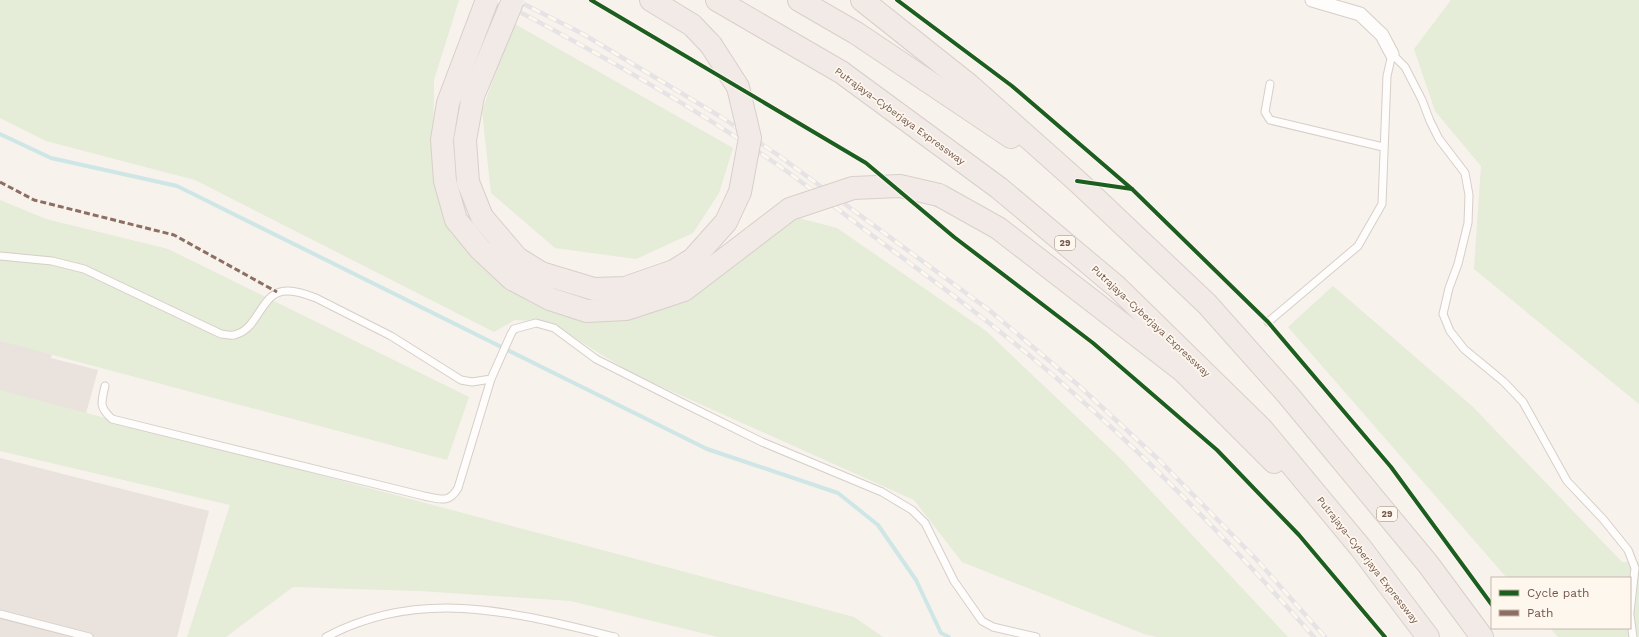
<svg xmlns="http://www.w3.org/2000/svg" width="1639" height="637" viewBox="0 0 1639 637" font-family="'Work Sans',sans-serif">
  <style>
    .industrial { fill: #eae2dd }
    .green { fill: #e5ecd8 }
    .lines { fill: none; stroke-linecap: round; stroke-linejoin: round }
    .stream { stroke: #cfe6e6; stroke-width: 4 }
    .service-casing { stroke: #d6cec9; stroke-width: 9 }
    .minor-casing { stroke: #d6cec9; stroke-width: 15 }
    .trunk-casing { stroke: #d8cfca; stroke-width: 24 }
    .service { stroke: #fefdfc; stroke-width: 7 }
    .minor { stroke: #fefdfc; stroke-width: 13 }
    .trunk { stroke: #f1eae6; stroke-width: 22 }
    .rail-casing { stroke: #e5e3e5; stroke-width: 4.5 }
    .rail { stroke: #fef7ee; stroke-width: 3; stroke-dasharray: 9; stroke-linecap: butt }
    .trunk-bridge-casing { stroke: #d8cfca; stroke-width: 24; stroke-linecap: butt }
    .trunk-bridge { stroke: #f1eae6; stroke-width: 22 }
    .quiet { stroke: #8d6e63; stroke-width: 3; stroke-dasharray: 6 3; stroke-linecap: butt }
    .cycleway-casing { stroke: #fef7ee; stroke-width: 6 }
    .cycleway { stroke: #1b5e20; stroke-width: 4 }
    .labels { text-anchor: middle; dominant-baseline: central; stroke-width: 3.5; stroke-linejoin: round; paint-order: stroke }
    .shield { fill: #fef7ee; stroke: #9d887e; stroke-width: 1 }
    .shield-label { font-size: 9px; font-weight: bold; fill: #74584e }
    .street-label { font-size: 10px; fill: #74584e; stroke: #fef7ee }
  </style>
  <rect width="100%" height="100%" fill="#f7f2ec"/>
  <g class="industrial">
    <polygon points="0,328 55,343 51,358 98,370 85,417 0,394"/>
    <polygon points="0,458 209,511 177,637 0,637"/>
  </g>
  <g class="green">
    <polygon points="0,0 459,0 434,80 433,162 451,234 506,287 620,316 795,217 837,228 986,331 1119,457 1288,637 1157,637 1144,634 962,562 914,500 633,374 549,322 515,320 494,332 195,180 46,141 0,118"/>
    <polygon points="1451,0 1639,0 1639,404 1474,269 1481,166 1435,111 1414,49"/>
    <polygon points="513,23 733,148 719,193 693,233 636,259 555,248 491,193 482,111"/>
    <polygon points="0,200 46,219 168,249 469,397 447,460 0,341"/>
    <polygon points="1333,286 1472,406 1622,562 1639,562 1639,637 1558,637 1550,628 1630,628 1630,578 1507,578 1288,327"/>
    <polygon points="0,390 854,617 883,637 718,637 571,601 420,591 293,587 226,637 187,637 230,505 0,451"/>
  </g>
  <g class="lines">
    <polyline class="stream" points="0,134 51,158 177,186 707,449 838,493 878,525 916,580 941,633 949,637"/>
    <g class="service-casing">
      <g id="service">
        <polyline points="1392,54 1405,67 1422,100 1430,121 1439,139 1465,173 1469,195 1468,223 1458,264 1449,288 1443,314 1450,331 1464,349 1504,382 1523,402 1567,481 1603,519 1628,550 1635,568 1630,612"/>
        <polyline points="1270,84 1265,112 1270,120 1383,147"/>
        <path d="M0,256L52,261L84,269L221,334C225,334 230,336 234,335C260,330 260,289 289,291C298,291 308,295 316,298L391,336L461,380L472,382L491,379"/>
        <polyline points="1268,322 1358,246 1382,204 1387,76 1392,54"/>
        <path d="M105,386C101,403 99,407 112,419L424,496C439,499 449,504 458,488L491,379L511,334L514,329L536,323L554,328L596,359L681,402L762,442L882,492L912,510L925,523L954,581L982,621L993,627L1036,637"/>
        <polyline points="0,614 89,637"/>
        <polyline points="1630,615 1633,637"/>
        <path d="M326,637C422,586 516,613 615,637"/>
      </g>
    </g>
    <g class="minor-casing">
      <polyline id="minor" points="1312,0 1360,14 1382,35 1392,54"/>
    </g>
    <g class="trunk-casing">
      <g id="trunk">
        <polyline points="651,0 692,25 711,45"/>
        <polyline points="717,0 841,72 999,188 1117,287 1261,428 1360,547 1428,637"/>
        <polyline points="799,0 856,33 1011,137"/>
        <polyline points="862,0 969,85 1077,181 1207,304 1288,395 1428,564 1482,637"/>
        <polyline points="939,195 998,228 1183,371 1274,462"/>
      </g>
    </g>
    <use href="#service" class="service"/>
    <use href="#minor" class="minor"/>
    <use href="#trunk" class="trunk"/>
    <g class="rail-casing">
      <g id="rail">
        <path d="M497,0C591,49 684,101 772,161C807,185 840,211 873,236C941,286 1008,335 1071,391C1158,467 1238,551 1314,637"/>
        <polyline points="516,0 583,34 721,117 778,155 989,310 1077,384 1159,460 1256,559 1325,637"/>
      </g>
    </g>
    <use href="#rail" class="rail"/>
    <g class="trunk-bridge-casing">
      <g id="trunk-bridge">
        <polyline points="487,0 448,103 442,140 445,181 456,220 480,249 512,279 550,299 587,311 626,309 684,290 790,209 853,188 900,186 939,195"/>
        <polyline points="513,0 473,96 465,140 468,182 482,217 517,258 541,273 594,289 625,288 674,271 693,259 726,222 740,192 750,138 738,87 711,45"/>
      </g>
    </g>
    <use href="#trunk-bridge" class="trunk-bridge"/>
    <polyline class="quiet" points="0,182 34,200 174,235 277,292"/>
    <g class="cycleway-casing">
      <g id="cycleway">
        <polyline points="591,0 866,163 954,237 1093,343 1217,450 1299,535 1385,637"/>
        <polyline points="897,0 1012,86 1132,189 1268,322 1391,467 1492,605"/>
        <polyline points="1077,181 1132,189"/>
      </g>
    </g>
    <use href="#cycleway" class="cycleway"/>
  </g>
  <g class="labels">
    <g class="shield">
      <rect x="1055" y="236" width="20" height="14" rx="3"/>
      <rect x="1377" y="507" width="20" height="14" rx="3"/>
    </g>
    <g class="shield-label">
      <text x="1065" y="243">29</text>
      <text x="1387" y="514">29</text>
    </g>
    <g class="street-label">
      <text transform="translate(900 116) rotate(36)">Putrajaya–Cyberjaya Expressway</text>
      <text transform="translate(1151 321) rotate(43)">Putrajaya–Cyberjaya Expressway</text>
      <text transform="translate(1368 560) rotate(52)">Putrajaya–Cyberjaya Expressway</text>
    </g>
  </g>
  <rect x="1491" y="577" width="140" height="52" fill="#fef7ee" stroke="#c7b7ae"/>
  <rect x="1499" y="590" width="20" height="6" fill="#1b5e20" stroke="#c7b7ae"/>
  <text x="1527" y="597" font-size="12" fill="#74584e">Cycle path</text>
  <rect x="1499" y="610" width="20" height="6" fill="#8d6e63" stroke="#c7b7ae"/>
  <text x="1527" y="617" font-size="12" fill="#74584e">Path</text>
</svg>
